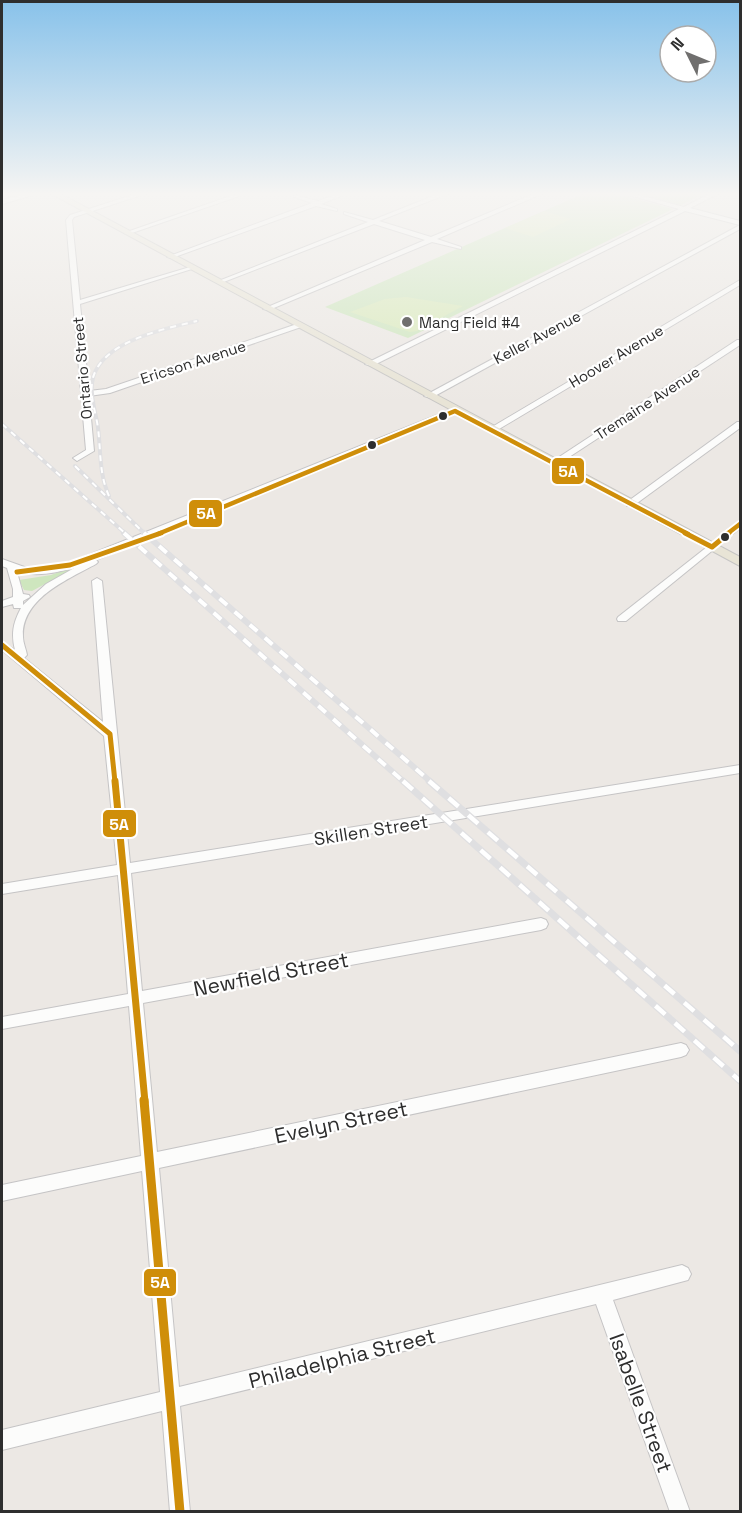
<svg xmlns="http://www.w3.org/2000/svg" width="742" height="1513" viewBox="0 0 742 1513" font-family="'Space Grotesk',sans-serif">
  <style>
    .green { fill: #cee6be }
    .pitch { fill: #d9eabb }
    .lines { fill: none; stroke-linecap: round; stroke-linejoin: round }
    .minor-casing { stroke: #c5c4c5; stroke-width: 2 }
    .major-casing { stroke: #c6c5c4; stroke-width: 2 }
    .minor { fill: #fcfcfb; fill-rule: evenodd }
    .major { fill: #e8e4d6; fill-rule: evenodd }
    .rail-far2-casing { stroke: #dfdfe1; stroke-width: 4 }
    .rail-far1-casing { stroke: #dfdfe1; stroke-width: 6 }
    .rail-casing { stroke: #dfdfe1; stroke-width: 7 }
    .rail-far2 { stroke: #fff; stroke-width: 2; stroke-dasharray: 6; stroke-linecap: butt }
    .rail-far1 { stroke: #fff; stroke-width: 4; stroke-dasharray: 10; stroke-linecap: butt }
    .rail { stroke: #fff; stroke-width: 4.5; stroke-dasharray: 13; stroke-linecap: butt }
    .bus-1-far3-casing { stroke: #fff; stroke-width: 8 }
    .bus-1-far2-casing { stroke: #fff; stroke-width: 9 }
    .bus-1-far1-casing { stroke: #fff; stroke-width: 11 }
    .bus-1-casing { stroke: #fff; stroke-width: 14 }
    .bus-1-far3 { stroke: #cf8e09; stroke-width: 4.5 }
    .bus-1-far2 { stroke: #cf8e09; stroke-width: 5 }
    .bus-1-far1 { stroke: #cf8e09; stroke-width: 7 }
    .bus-1 { stroke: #cf8e09; stroke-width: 9 }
    .poi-dot { fill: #706f6e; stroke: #fff; stroke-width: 2 }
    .bus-dot { fill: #2e2e2e; stroke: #fff; stroke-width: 2 }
    .labels { text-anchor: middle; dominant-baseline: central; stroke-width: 4.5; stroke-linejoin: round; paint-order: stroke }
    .far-poi-label { font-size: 15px; fill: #2e2e2e; stroke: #fff; text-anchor: start }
    .far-street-label { font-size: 15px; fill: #2e2e2e; stroke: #fff }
    .street-label { font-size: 18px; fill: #2e2e2e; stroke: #fff }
    .near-street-label { font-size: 21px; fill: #2e2e2e; stroke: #fff }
    .line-badge { stroke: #fff; stroke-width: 2 }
    .badge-label { font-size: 16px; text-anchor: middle; font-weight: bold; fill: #fff }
  </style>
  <rect width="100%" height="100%" fill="#ece8e4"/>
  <g class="green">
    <polygon points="587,192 610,192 673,209 408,338 325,307"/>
    <polygon points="631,192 707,192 681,205"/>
    <polygon points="86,562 32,591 24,590 19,580 51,575"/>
  </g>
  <g class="pitch">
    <polygon points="544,211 571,219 533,237 505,228"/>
    <polygon points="406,297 463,306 417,331 410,332 350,312 385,299"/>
  </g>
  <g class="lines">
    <g class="minor-casing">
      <g id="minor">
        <polygon points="33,192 43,192 2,204 2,200"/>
        <polygon points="142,192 151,192 74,217 72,220 80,300 190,267 195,268 80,304 89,391 106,389 297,324 304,326 110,393 89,396 94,451 77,461 73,458 86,450 66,220 70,215"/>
        <polygon points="242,192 251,192 129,234 124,233"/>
        <polygon points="342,192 351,192 321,204 337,209 337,211 316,206 172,258 167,257 312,203 294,197 294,195 318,201"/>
        <polygon points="443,192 452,192 379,221 431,237 538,192 546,192 437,239 461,247 461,249 432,242 269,310 263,309 425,240 374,224 221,283 216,282 368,222 344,214 344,212 373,220"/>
        <polygon points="618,192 628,192 684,207 713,192 721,192 690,208 740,221 740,225 685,211 372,366 365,364 679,209"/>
        <polygon points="740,225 740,229 431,398 424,396"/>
        <polygon points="740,280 740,285 494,432 487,430"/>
        <polygon points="737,340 740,340 740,345 557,465 550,463"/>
        <path d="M452,409L459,411L96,560L98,562L96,564C69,579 21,598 23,637C23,643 26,649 27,655L24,658L103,722L92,581L97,578L102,581L130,863L740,765V773L131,873L142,991L541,918L546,920L548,924L546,928L541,930L143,1003L157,1152L681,1043L686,1045L689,1050L686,1055L681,1057L159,1168L179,1387L682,1265L688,1268L691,1274L688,1280L613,1300L690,1512H670L596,1304L180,1406L190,1512H170L162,1411L2,1450V1430L160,1392L142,1171L2,1201V1185L141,1156L129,1006L2,1029V1017L128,994L118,875L2,894V884L117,865L104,736L2,650V642L15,650C11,634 13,623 21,608H14L13,604L2,607V601L13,597V589L7,568L2,566V559L30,569H45L71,562ZM76,567L46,584L23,605V601L30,597L29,595L23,594L17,572C38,577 56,573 76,567Z"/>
        <polygon points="737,422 740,422 740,428 633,506 627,506 627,502"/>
        <polygon points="740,521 740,528 626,621 618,621 617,619 618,617"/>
      </g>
    </g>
    <g class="major-casing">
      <polygon id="major" points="48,192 57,192 740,557 740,566"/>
    </g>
    <use href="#minor" class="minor"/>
    <use href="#major" class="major"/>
    <g class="rail-far2-casing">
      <g id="rail-far2">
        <polyline points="2,424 126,534"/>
        <polyline points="75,466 145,534"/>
        <path d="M109,496C99,474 101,452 98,428C96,413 90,398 92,383C97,342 164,329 197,321"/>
      </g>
    </g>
    <g class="rail-far1-casing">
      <g id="rail-far1">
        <polyline points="124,533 404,782"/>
        <polyline points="144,533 431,782"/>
      </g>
    </g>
    <g class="rail-casing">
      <g id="rail">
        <polyline points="403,781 740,1081"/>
        <polyline points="429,781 740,1051"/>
      </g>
    </g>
    <use href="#rail-far2" class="rail-far2"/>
    <use href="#rail-far1" class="rail-far1"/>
    <use href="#rail" class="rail"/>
    <g class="bus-1-far3-casing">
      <g id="bus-1-far3">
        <polyline points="158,534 455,411 688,534"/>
        <polyline points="727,534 740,524"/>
      </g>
    </g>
    <g class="bus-1-far2-casing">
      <g id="bus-1-far2">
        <polyline points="685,533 712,547 729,533"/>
        <polyline points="17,572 70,565 161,533"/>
        <polyline points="2,645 110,734 115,782"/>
      </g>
    </g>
    <g class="bus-1-far1-casing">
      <polyline id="bus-1-far1" points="115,781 145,1102"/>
    </g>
    <g class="bus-1-casing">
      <polyline id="bus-1" points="144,1100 180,1512"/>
    </g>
    <use href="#bus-1-far3" class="bus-1-far3"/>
    <use href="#bus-1-far2" class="bus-1-far2"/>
    <use href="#bus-1-far1" class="bus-1-far1"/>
    <use href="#bus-1" class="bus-1"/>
  </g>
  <linearGradient id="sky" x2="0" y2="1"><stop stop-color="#88c2ea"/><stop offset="0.48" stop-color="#f6f5f3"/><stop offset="1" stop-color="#f6f5f3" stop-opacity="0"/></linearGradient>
  <rect width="742" height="404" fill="url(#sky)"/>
  <circle class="poi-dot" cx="407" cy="322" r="6"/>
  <g class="bus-dot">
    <circle cx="443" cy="416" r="5"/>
    <circle cx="372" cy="445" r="5"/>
    <circle cx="725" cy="537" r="5"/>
  </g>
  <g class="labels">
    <g class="far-poi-label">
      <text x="419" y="322">Mang Field #4</text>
    </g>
    <g class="far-street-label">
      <text transform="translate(537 337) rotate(-28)">Keller Avenue</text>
      <text transform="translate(616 356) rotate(-31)">Hoover Avenue</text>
      <text transform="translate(193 362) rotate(-18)">Ericson Avenue</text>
      <text transform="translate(82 368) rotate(-95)">Ontario Street</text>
      <text transform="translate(647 403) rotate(-33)">Tremaine Avenue</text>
    </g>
    <g class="street-label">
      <text transform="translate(371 830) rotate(-9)">Skillen Street</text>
    </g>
    <g class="near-street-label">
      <text transform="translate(271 974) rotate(-11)">Newfield Street</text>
      <text transform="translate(341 1122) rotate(-12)">Evelyn Street</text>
      <text transform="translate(342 1358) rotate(-14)">Philadelphia Street</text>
      <text transform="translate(641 1403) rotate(70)">Isabelle Street</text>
    </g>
  </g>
  <g class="line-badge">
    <rect x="551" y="457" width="34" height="28" rx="6" fill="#cf8e09"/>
    <rect x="188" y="499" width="35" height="29" rx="6" fill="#cf8e09"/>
    <rect x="102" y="809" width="35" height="29" rx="6" fill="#cf8e09"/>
    <rect x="143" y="1268" width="34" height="29" rx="6" fill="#cf8e09"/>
  </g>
  <g class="badge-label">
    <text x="568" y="477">5A</text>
    <text x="206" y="519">5A</text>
    <text x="119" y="830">5A</text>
    <text x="160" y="1288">5A</text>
  </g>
  <rect width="742" height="1513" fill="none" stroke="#2e2e2e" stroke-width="6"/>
  <g transform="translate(688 54) rotate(313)"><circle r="28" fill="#ffffff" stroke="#ababab" stroke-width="1.5"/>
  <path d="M0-4.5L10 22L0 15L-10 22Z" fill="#706f6e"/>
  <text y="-9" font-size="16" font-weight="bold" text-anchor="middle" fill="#2e2e2e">N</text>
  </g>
</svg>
